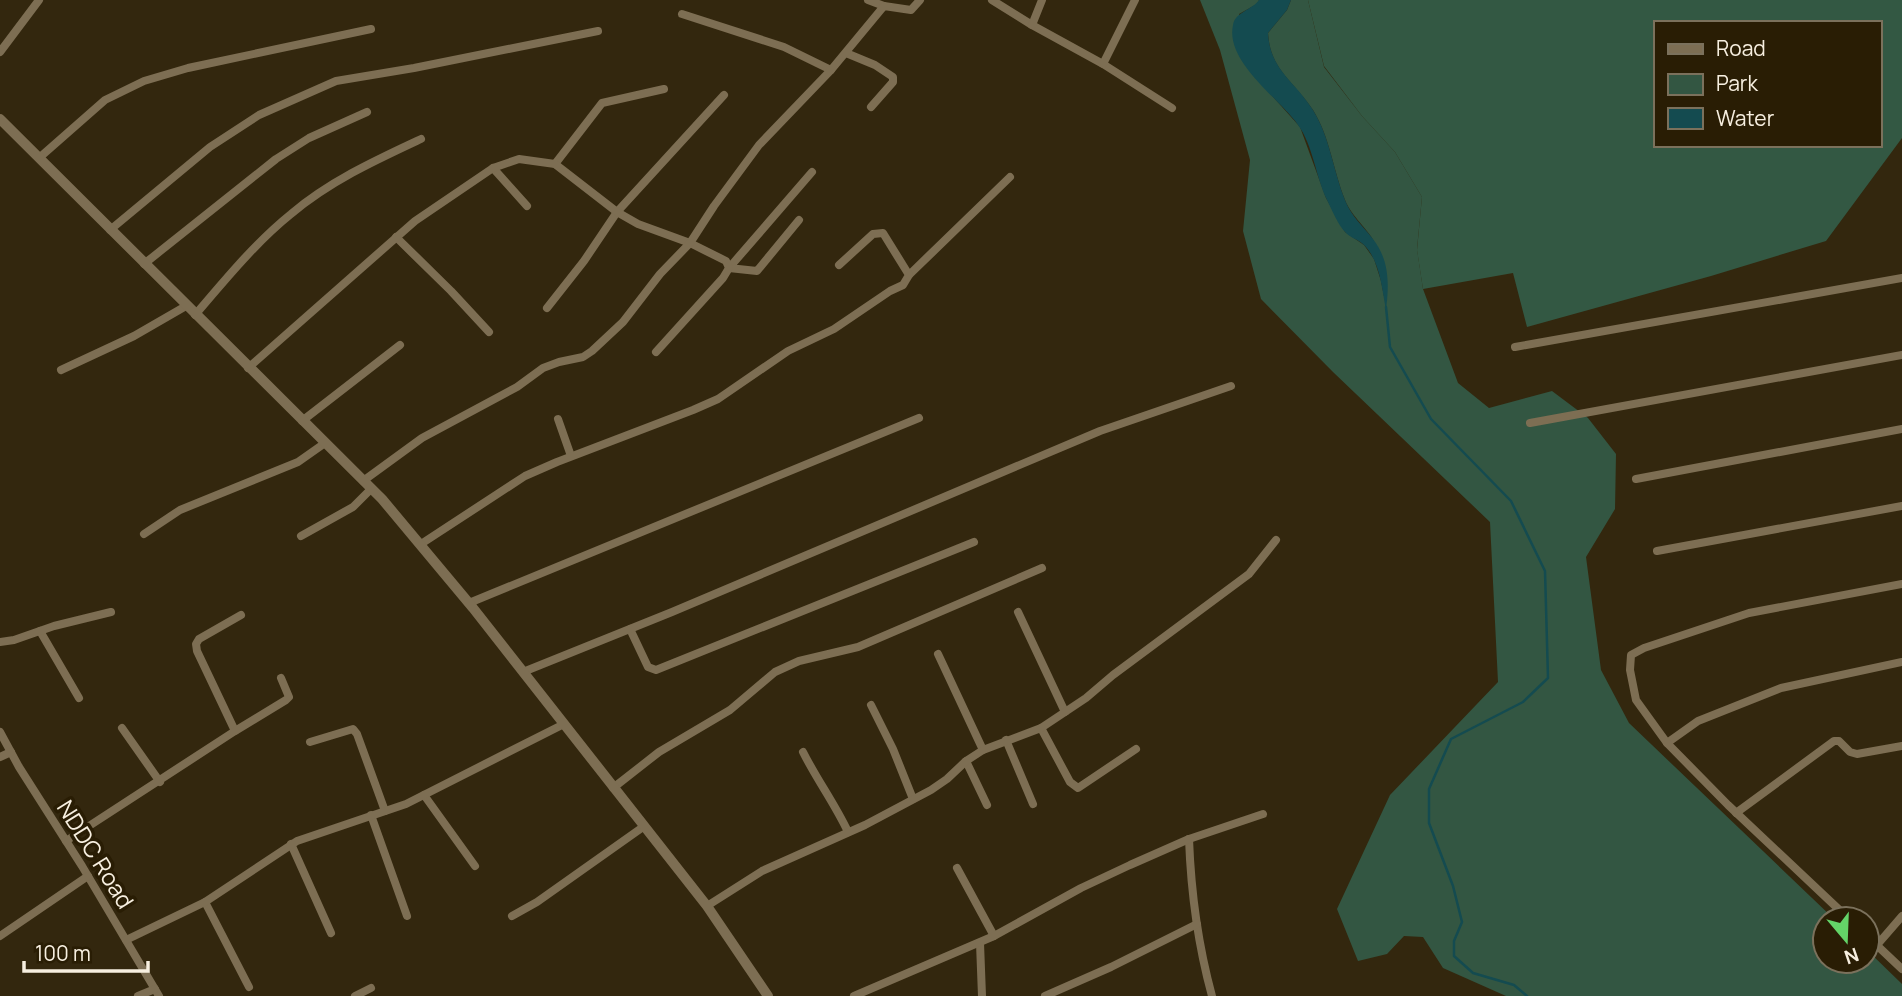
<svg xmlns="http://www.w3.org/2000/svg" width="1902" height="996" viewBox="0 0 1902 996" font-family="Manrope,sans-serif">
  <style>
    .green { fill: #335642 }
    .forest { fill: #335843; fill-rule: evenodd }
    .water { fill: #144b50 }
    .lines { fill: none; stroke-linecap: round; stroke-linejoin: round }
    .stream { stroke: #144b50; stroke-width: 2.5 }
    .minor { stroke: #7d6e53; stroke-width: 8 }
    .tertiary { stroke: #7d6e53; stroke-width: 10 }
    .labels { text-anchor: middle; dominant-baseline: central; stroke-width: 7; stroke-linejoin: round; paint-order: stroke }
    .street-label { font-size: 23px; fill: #f7efe0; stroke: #291d04 }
  </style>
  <rect width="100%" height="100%" fill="#33270e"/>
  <path class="green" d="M1200,0H1259L1257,4L1239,14L1250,71L1300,127L1326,198L1345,232L1364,245L1374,259L1381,281L1386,307C1382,287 1382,263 1375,244C1371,232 1351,216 1345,200C1333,170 1330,137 1313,110C1294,81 1270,70 1268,33L1287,10L1291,0H1308L1324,67L1362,116L1395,152L1422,197L1417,249L1423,289L1458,383L1489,408L1552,391L1588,418L1616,454L1615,509L1586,557L1601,670L1629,723L1834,919H1825V961H1867V950L1902,984V996H1506L1443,968L1423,937L1404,936L1387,954L1358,961L1337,909L1390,795L1498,682L1490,522L1333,372L1261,299L1243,231L1250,160L1220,50Z"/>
  <path class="forest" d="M1308,0H1902V138L1826,241L1711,276L1527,327L1513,273L1423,289L1417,250L1422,197L1395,152L1362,116L1324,66ZM1655,23H1879V145H1655Z"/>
  <path class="water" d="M1259,0H1291L1287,10L1268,33C1270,70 1295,81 1313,110C1330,137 1333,170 1345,200C1351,216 1363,226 1373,239C1390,261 1389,285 1386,310C1382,289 1380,261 1364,245C1359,240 1351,238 1346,233C1338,225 1332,210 1327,200C1316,178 1313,145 1298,125C1279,98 1225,62 1233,25C1235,12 1252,10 1259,0Z"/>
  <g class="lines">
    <polyline class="stream" points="1386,307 1390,347 1431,419 1511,501 1545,571 1548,678 1523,702 1451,739 1429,789 1429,823 1453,886 1462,922 1454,941 1454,956 1473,973 1514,985 1527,996"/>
    <g class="minor">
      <polyline points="868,0 884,6"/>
      <polyline points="992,0 1032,25 1103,64 1172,108"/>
      <polyline points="682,14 784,47 831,70"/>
      <polyline points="1032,25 1042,0"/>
      <polyline points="0,52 39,0"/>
      <polyline points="846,53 875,65 893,77 893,82 871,107"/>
      <polyline points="1103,64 1135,0"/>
      <polyline points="39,158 105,100 144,81 188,68 371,29"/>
      <polyline points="555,164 602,103 664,89"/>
      <polyline points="493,168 527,206"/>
      <polyline points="799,220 757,271 729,268 812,172"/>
      <polyline points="110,230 210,147 259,115 336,81 414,68 598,31"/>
      <polyline points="396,237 451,291 489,332"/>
      <polyline points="144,264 276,159 309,138 367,112"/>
      <polyline points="909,275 1010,177"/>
      <polyline points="547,308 584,261 617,212 724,95"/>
      <path d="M195,315C225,280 255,243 291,214C330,181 376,160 421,139"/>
      <polyline points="1515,347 1902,278"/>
      <polyline points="248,368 415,221 493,168 519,159 555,164 617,212 638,224 690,243 726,261 729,268 723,278 656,352"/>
      <polyline points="61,370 134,336 186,306"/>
      <polyline points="558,419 571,456"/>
      <polyline points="302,421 400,345"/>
      <polyline points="1530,423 1902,355"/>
      <polyline points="1636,479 1902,429"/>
      <polyline points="363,481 422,438 517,387 543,368 559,362 583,357 592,351 623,322 660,274 690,243 714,206 759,145 831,70 884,6 911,10 920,0"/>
      <polyline points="144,534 180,510 298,462 325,443"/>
      <polyline points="301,536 353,507 371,489"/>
      <polyline points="421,544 525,476 557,462 693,410 718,399 788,351 834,329 890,291 903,285 909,275 883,233 873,234 839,265"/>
      <polyline points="1657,551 1902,506"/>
      <polyline points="469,603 919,418"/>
      <polyline points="1018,612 1065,712"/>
      <polyline points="630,629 648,667 656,670 974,542"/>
      <polyline points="40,631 79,698"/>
      <polyline points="0,642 14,640 54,626 111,612"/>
      <polyline points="938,654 983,750"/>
      <polyline points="523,672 672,612 1100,431 1231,386"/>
      <polyline points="871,705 893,749 913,799"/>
      <polyline points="122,728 160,782"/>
      <polyline points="1041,728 1070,782 1078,788 1136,749"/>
      <polyline points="235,731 197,651 196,644 199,639 241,615"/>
      <polyline points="0,732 19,767 82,866 159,996"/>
      <polyline points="1006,740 1033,804"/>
      <polyline points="310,742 353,729 357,734 385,811"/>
      <polyline points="1667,743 1698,721 1781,688 1902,662"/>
      <path d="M803,752C817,780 835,804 848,832"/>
      <polyline points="0,757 11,752"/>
      <polyline points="966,761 987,805"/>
      <polyline points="613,788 659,752 730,710 775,672 799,661 858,647 1042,568"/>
      <polyline points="424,795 475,866"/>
      <polyline points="1736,813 1834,741 1839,741 1850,752 1857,754 1902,746"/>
      <polyline points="371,815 407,916"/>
      <path d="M1189,839C1191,892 1198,945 1212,996"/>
      <polyline points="66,841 235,731 286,700 289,697 281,678"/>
      <polyline points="291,844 331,933"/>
      <polyline points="957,868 994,936"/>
      <polyline points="205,902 249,987"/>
      <polyline points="707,906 762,871 865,825 931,790 947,779 966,761 983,750 1041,728 1086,698 1113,675 1249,574 1276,540"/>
      <polyline points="512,916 537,902 643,827"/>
      <polyline points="1849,919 1728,805 1667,743 1636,700 1630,670 1631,655 1644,648 1749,613 1902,584"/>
      <polyline points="0,936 88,876"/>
      <polyline points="1867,936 1902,969"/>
      <polyline points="126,940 205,902 297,841 406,804 564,724"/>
      <polyline points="980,943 982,996"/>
      <polyline points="1877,945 1902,916"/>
      <polyline points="138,996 155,989"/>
      <polyline points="355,996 371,988"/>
      <polyline points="854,996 994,936 1081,888 1130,865 1189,839 1263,814"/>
      <polyline points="1045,996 1111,967 1197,924"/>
    </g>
    <polyline class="tertiary" points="0,119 382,499 473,608 707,906 768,996"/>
  </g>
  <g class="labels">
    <g class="street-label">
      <text transform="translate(96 854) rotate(58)">NDDC Road</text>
    </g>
  </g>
  <rect x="1654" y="21" width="228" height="126" fill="#291d04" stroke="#7b715c" stroke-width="2"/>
  <rect x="1668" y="44" width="35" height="10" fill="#7d6e53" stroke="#7b715c" stroke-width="2"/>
  <text x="1716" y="56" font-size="21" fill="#f7efe0">Road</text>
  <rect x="1668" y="74" width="35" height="21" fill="#335642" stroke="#7b715c" stroke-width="2"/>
  <text x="1716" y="91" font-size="21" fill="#f7efe0">Park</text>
  <rect x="1668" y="108" width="35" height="21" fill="#144b50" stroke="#7b715c" stroke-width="2"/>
  <text x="1716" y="126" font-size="21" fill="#f7efe0">Water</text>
  <g transform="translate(1846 940) rotate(161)"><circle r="33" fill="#291d04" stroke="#7b715c" stroke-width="2"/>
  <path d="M0-5L12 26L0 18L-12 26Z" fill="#64d468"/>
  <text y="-10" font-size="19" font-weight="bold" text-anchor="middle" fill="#f7efe0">N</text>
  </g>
  <path d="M24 961v10h124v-10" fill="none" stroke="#f7efe0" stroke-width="3.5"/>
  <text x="35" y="961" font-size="21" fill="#f7efe0" stroke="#291d04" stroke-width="5" paint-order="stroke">100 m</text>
</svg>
